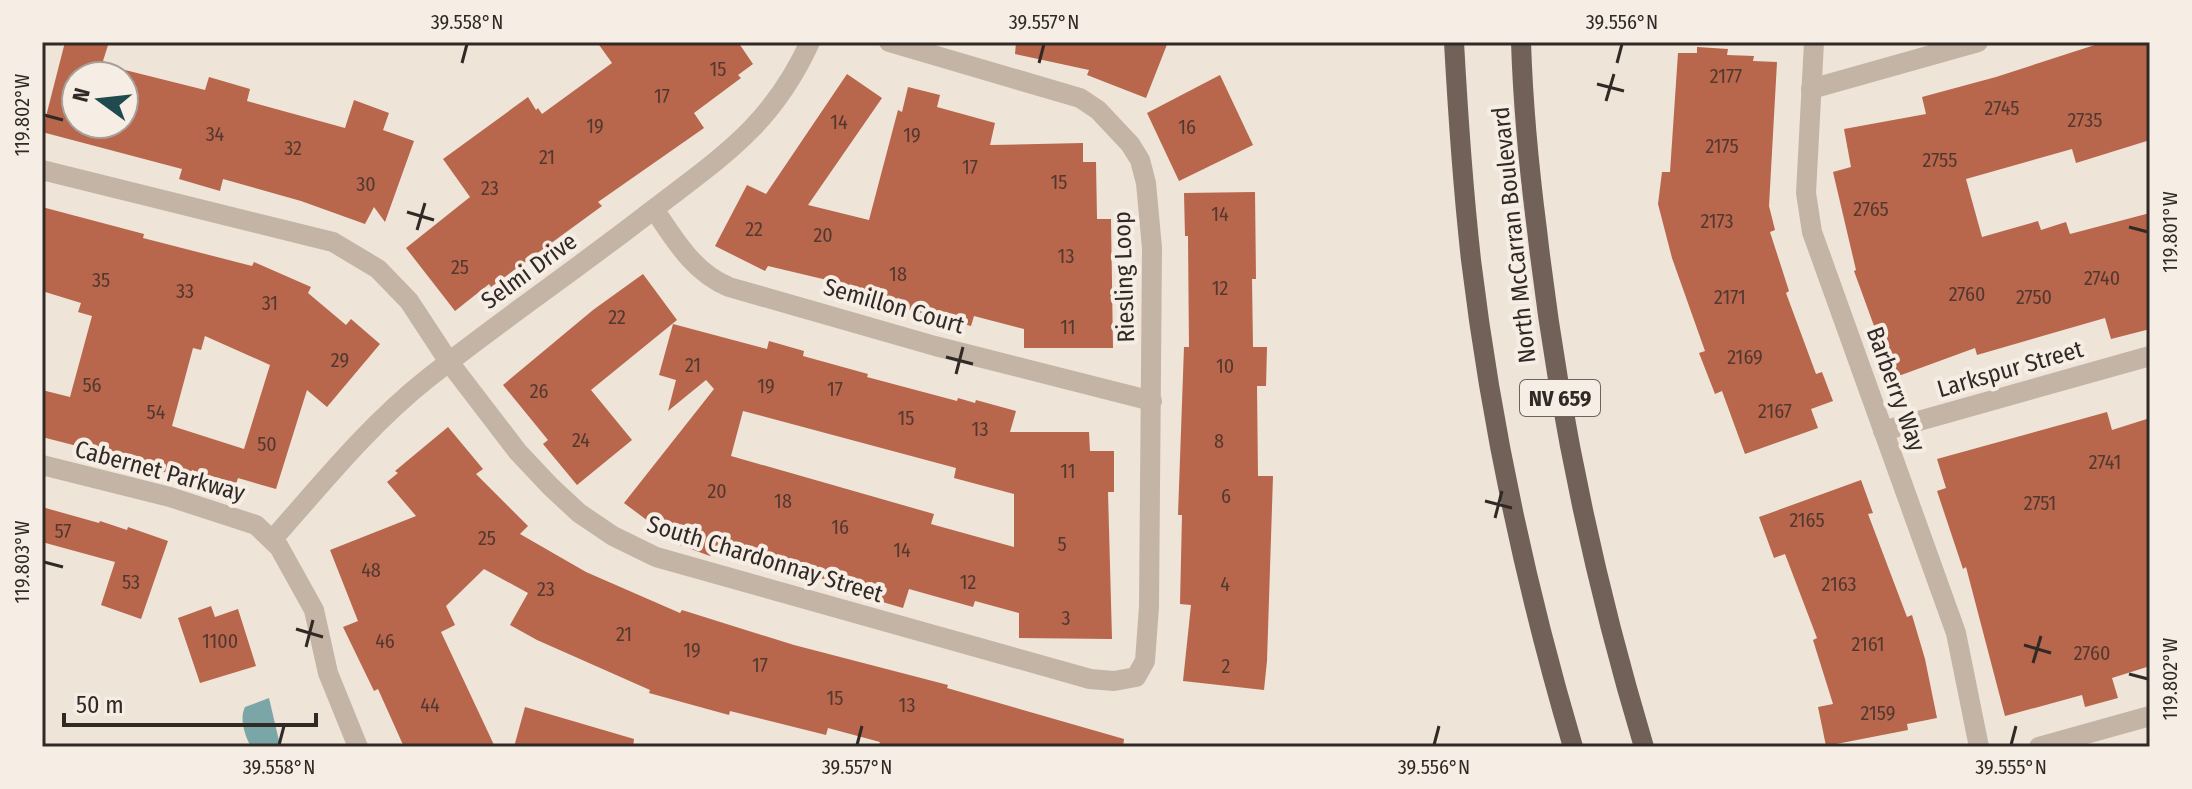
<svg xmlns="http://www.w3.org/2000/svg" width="2192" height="789" viewBox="0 0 2192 789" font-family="'Fira Sans Condensed',sans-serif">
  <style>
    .water { fill: #7ba6a7 }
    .building { fill: #b8664c; fill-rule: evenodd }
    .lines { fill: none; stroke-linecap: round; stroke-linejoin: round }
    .street { stroke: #c4b4a6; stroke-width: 20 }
    .primary { stroke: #726158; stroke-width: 20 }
    .ticks { fill: none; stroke: #312926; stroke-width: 3 }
    .labels { text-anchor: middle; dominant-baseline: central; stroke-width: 8; stroke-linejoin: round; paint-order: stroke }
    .number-label { font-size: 20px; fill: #533830 }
    .shield { fill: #f6eee4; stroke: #6c645f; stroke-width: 2 }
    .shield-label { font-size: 22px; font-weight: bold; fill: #312926 }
    .street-label { font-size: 24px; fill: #312926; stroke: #f6eee4 }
    .neatline { fill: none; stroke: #312926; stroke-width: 3 }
    .ticks-label { font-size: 20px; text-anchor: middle; fill: #312926 }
  </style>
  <rect width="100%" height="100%" fill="#eee4d8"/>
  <path class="water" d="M269,698L280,745L251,747C245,736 239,719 245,707Z"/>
  <g class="building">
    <path d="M65,42H109L103,61L121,69L205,90L209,77L250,89L247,101L345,128L354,100L389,113L383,130L414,141L385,222L374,207L365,224L301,201L223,179L220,191L179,179L182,169L42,132ZM76,76H124V124H76Z"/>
    <polygon points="597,42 738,42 753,64 738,75 741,78 694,113 704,128 598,202 602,206 491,287 489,284 455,311 406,248 470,197 443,159 528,97 536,110 538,108 542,114 612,63"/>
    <polygon points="1016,42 1168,42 1146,98 1087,75 1089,70 1015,54"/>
    <polygon points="2104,42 2150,42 2150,140 2076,163 2072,149 1966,179 1982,237 2038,221 2041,230 2066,222 2070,234 2150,213 2150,329 2111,339 2105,318 1977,355 1975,348 1893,378 1854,271 1856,270 1833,172 1851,167 1844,129 1926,114 1922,97 1996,77"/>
    <polygon points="1697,47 1728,49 1727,55 1754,56 1753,61 1777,62 1769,206 1775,230 1770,232 1789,291 1786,293 1816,374 1822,372 1833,401 1811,409 1818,428 1745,454 1722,391 1715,394 1699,353 1705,351 1672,258 1658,204 1662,172 1670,172 1678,53 1697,53"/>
    <polygon points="847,74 882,98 808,205 869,220 898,110 902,112 908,87 940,95 937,107 995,123 990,145 1083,143 1083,162 1096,162 1097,219 1111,219 1113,348 1024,348 1024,329 974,316 971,326 899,307 897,313 862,304 865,289 768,266 765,271 715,246 747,185 766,194"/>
    <polygon points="1220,75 1253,145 1179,181 1147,113"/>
    <polygon points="1255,192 1256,279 1252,279 1253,347 1267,347 1266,386 1257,386 1258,476 1273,476 1267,661 1264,690 1183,681 1191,605 1180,604 1182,515 1178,515 1184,347 1189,347 1188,236 1185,236 1184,193"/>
    <path d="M42,207L144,234L143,238L252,266L254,262L311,287L308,293L346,325L351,319L380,344L327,407L307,390L276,489L238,478L236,484L192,470L190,480L158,470L159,467L42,437V390L70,397L92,316L78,312L81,303L42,291ZM205,336L270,365L244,449L172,426L193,348L201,350Z"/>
    <polygon points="643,274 677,320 591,390 632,440 577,485 543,444 548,440 503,385 593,310"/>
    <path d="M673,324L767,349L769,341L804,351L803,356L868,374L867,377L957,401L958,398L975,403L976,400L1016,411L1010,432H1089L1090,451H1114V492H1108L1112,639L1019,638V613L975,601L973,607L909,589L903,608L869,598L871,591L779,568L778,573L712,552L710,556L680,545L624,503L714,389L706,380L668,411L676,380L659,375ZM743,411L956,468L954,478L1014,494V547L931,524L934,514L731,456Z"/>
    <polygon points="2107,412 2112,430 2150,418 2150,666 2112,678 2118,698 2085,707 2082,695 2005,716 1966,567 1963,569 1937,491 1946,488 1937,459"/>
    <polygon points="448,427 483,469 476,474 528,526 520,534 586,572 680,613 682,610 794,645 948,685 947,688 1124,739 1123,747 878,747 880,742 828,728 826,735 730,711 729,715 649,693 650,690 537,640 510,625 528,593 484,569 446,606 455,625 441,632 495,747 404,747 378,689 374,691 343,627 358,621 330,550 416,516 387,482 398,473 395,471"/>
    <polygon points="1861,480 1873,513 1868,514 1907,617 1912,615 1925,659 1937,718 1907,724 1908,730 1826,746 1818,707 1833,704 1813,640 1817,638 1785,554 1774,558 1759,517"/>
    <polygon points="42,507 99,523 100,521 127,530 128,527 168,541 141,619 101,605 115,562 42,542"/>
    <polygon points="211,606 215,617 238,609 256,666 200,683 178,618"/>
    <polygon points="525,707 634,739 633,747 514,747"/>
  </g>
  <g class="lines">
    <g class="street">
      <polyline points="1814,42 1806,193 1812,232 1956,633 1979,747"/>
      <polyline points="1811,89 1978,42"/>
      <polyline points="42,170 333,242 378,269 409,301 449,362 518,452 550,486 579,513 613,536 656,557 1090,679 1114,681 1136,677 1145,661 1149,607 1152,248 1146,183 1140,160 1130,144 1098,110 1080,98 889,42"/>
      <path d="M654,209C675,240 693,272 729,287L935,346L1152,401"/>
      <polyline points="1883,431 2150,356"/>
      <polyline points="42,465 170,497 256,525 279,547 314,610 328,673 358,747"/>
      <path d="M272,540C321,485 369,425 427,379C500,321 577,269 650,212C721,157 771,127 810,42"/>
      <polyline points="2039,747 2150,716"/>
    </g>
    <g class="primary">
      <path d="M1454,42C1458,115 1463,188 1471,260C1491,425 1526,588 1573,747"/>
      <path d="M1521,42C1523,105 1529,168 1537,230C1557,406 1593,577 1644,747"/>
    </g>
  </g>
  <path class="ticks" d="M462,63L467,44M1039,63L1044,44M1617,63L1622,44M1597,84L1624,91M1606,101L1614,74M44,115L63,120M407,212L434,220M2129,227L2148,232M417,230L425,203M946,357L973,364M956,374L963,347M1485,501L1512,508M1495,518L1502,491M44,562L63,567M296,629L323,637M2024,645L2051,653M306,647L313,620M2033,663L2041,636M2129,674L2148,679M279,745L284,726M857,745L862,726M1434,745L1439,726M2011,745L2016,726"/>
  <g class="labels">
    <g class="number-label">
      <text x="718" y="69">15</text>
      <text x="1726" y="76">2177</text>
      <text x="662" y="96">17</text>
      <text x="2002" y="108">2745</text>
      <text x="2085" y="120">2735</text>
      <text x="839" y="122">14</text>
      <text x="595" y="126">19</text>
      <text x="1187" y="127">16</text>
      <text x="215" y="134">34</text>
      <text x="912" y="135">19</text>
      <text x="1722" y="146">2175</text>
      <text x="293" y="148">32</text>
      <text x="547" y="157">21</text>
      <text x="1940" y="160">2755</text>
      <text x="970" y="167">17</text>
      <text x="1059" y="182">15</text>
      <text x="366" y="184">30</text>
      <text x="490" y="188">23</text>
      <text x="1871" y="209">2765</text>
      <text x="1220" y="214">14</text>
      <text x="1717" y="221">2173</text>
      <text x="754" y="229">22</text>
      <text x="823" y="235">20</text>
      <text x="1066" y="256">13</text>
      <text x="460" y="267">25</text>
      <text x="898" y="274">18</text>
      <text x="2102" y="278">2740</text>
      <text x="101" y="280">35</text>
      <text x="1220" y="288">12</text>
      <text x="185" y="291">33</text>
      <text x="1967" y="294">2760</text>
      <text x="1730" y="297">2171</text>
      <text x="2034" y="297">2750</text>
      <text x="270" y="303">31</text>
      <text x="617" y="317">22</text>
      <text x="1068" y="327">11</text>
      <text x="1745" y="357">2169</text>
      <text x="340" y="360">29</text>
      <text x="693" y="365">21</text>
      <text x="1225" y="366">10</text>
      <text x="92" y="385">56</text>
      <text x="766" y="386">19</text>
      <text x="835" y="389">17</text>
      <text x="539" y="391">26</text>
      <text x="1775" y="411">2167</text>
      <text x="156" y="412">54</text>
      <text x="906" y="418">15</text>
      <text x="980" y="429">13</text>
      <text x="581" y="440">24</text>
      <text x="1219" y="441">8</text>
      <text x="267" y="444">50</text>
      <text x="2105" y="462">2741</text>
      <text x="1068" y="471">11</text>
      <text x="717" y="491">20</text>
      <text x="1226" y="496">6</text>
      <text x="783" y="501">18</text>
      <text x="2040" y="503">2751</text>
      <text x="1807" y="520">2165</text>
      <text x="840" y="527">16</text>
      <text x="63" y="531">57</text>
      <text x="487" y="538">25</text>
      <text x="1062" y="544">5</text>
      <text x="902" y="550">14</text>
      <text x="371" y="570">48</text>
      <text x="131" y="582">53</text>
      <text x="968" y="582">12</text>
      <text x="1225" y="584">4</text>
      <text x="1839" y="584">2163</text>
      <text x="546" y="589">23</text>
      <text x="1066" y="618">3</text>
      <text x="624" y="634">21</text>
      <text x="220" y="641">1100</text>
      <text x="385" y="641">46</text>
      <text x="1868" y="644">2161</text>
      <text x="692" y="650">19</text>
      <text x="2092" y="653">2760</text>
      <text x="760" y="665">17</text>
      <text x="1226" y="666">2</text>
      <text x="835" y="698">15</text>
      <text x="430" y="705">44</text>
      <text x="907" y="705">13</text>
      <text x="1878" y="713">2159</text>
    </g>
    <rect class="shield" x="1520" y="380" width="80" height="36" rx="6"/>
    <g class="shield-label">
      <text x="1560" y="398">NV 659</text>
    </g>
    <g class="street-label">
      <text transform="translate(1514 235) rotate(-96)">North McCarran Boulevard</text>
      <text transform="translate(529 271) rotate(-36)">Selmi Drive</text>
      <text transform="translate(1124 277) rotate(-92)">Riesling Loop</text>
      <text transform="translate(894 306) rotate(16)">Semillon Court</text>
      <text transform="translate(2010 369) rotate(-16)">Larkspur Street</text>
      <text transform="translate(1896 389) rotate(70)">Barberry Way</text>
      <text transform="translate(160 471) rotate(15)">Cabernet Parkway</text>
      <text transform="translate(765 559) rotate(17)">South Chardonnay Street</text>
    </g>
  </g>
  <rect width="2192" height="789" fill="none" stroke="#f6eee4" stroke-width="88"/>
  <g transform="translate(100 100) rotate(285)"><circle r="38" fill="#f6eee4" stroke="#a79f98" stroke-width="2"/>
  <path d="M0-6L14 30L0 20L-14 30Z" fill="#204b4e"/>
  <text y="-12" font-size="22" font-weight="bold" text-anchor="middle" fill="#312926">N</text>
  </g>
  <path d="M64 713v12h252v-12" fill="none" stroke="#312926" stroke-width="4"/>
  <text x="76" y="713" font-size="24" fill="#312926" stroke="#f6eee4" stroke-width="6" paint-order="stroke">50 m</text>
  <rect x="44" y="44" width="2104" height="701" class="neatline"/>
  <g class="ticks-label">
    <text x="467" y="29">39.558°N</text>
    <text x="1044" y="29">39.557°N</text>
    <text x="1622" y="29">39.556°N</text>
    <text transform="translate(22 115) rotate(-90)" y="7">119.802°W</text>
    <text transform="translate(2170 232) rotate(-90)" y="7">119.801°W</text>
    <text transform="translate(22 562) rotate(-90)" y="7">119.803°W</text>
    <text transform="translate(2170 679) rotate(-90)" y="7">119.802°W</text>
    <text x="279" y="774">39.558°N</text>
    <text x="857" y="774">39.557°N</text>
    <text x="1434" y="774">39.556°N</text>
    <text x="2011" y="774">39.555°N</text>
  </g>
</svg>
